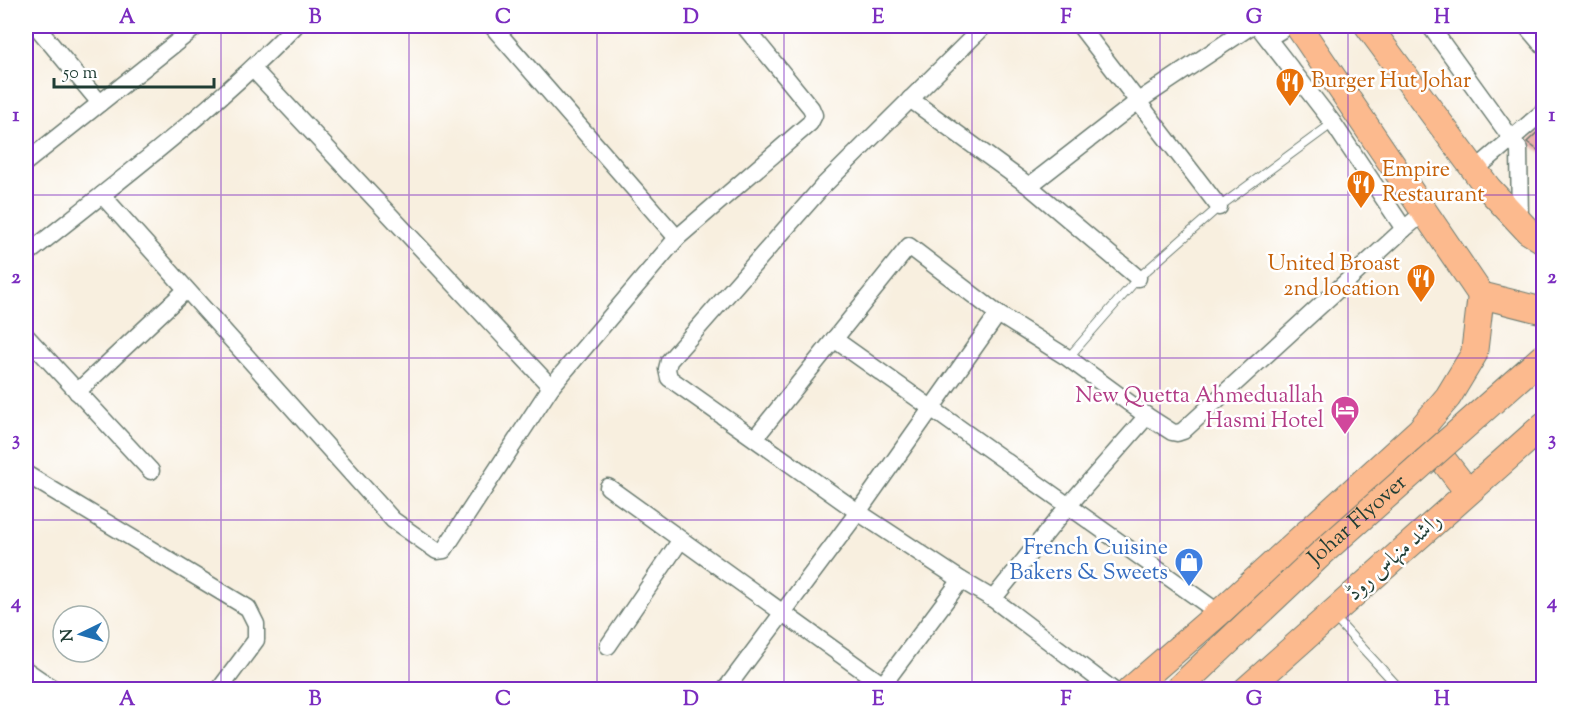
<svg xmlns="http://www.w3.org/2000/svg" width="1569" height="715" viewBox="0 0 1569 715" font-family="'Sorts Mill Goudy',Amiri,serif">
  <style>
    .building { fill: #e7a8a0 }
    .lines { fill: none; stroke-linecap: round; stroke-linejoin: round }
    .service-casing { stroke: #6b7b70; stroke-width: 10 }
    .minor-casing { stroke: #6b7b70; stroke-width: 19 }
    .primary-casing { stroke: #6b7b70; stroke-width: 28 }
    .service { stroke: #fff; stroke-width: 8 }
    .minor { stroke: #fff; stroke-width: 16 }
    .primary { stroke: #fcba8e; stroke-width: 26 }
    .primary-bridge-casing { stroke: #6b7b70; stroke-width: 28; stroke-linecap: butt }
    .primary-bridge { stroke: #fcba8e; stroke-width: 26 }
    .grid { fill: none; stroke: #7b2cbf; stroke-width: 1.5; stroke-opacity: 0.55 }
    .labels { text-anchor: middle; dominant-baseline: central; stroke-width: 5; stroke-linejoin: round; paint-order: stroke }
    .food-label { font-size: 22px; fill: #c56008; stroke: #fff; text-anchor: start }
    .hotel-label { font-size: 22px; fill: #b23c85; stroke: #fff; text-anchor: end }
    .street-label { font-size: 22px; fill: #1f3d34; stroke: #fff }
    .shop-label { font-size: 22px; fill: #366cbe; stroke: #fff; text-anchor: end }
    .neatline { fill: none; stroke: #7b2cbf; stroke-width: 2 }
    .grid-label { font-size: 20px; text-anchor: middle; font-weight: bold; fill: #7b2cbf }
  </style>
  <rect width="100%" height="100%" fill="#fff"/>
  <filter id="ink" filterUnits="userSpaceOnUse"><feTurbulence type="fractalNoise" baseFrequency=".0167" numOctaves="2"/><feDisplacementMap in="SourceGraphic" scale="12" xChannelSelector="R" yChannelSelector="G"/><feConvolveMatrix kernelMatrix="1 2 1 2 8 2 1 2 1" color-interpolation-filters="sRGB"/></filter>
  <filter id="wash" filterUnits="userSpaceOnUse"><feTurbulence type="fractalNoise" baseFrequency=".008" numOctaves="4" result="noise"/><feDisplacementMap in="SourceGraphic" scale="24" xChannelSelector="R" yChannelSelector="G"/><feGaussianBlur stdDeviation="1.35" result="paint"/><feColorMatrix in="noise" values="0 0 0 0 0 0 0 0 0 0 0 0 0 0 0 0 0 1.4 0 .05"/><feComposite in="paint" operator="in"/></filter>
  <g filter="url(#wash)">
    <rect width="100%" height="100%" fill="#f8efdf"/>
    <g id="blocks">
      <polygon class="building" points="1544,126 1544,155 1527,142"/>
    </g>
  </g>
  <g filter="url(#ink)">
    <use href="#blocks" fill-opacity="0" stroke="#6b7b70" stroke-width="1.5"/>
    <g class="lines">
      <g class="service-casing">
        <g id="service">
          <polyline points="1068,358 1138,278 1219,207 1333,123"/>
          <polyline points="1334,617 1401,690"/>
        </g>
      </g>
      <g class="minor-casing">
        <g id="minor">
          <polyline points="36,26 100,103"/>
          <polyline points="492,26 677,238"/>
          <polyline points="984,26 823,186 669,361 667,369 669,378 858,512 961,580 993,599 1113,690"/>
          <polyline points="1080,26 1219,207"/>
          <polyline points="1258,26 1333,123 1404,229 1426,211"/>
          <polyline points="1430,26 1519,149 1520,222"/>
          <polyline points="1526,26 1544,47"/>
          <polyline points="1268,38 1288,26"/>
          <polyline points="253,69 551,387"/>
          <polyline points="910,99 1029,186 1138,278"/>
          <polyline points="26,162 197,26"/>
          <polyline points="1475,170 1544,111"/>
          <polyline points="1029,186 1137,102 1251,26"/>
          <polyline points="102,195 393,520 437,551 444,550 551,387 677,238 810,123 814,115 811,108 744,26"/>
          <path d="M26,255C118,182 213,110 295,26"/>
          <polyline points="26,336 151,471"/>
          <polyline points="834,339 1219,613"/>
          <polyline points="77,392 186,290"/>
          <polyline points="755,438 909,246 998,314 1068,358 1147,416 1172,432 1177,433 1183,431 1404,229"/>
          <polyline points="26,474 248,608 256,624 256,640 219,690"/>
          <polyline points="608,487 890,690"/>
          <polyline points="993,599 1068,506 1147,416"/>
          <polyline points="608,646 680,541"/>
          <polyline points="26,670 55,690"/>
          <polyline points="725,690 858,512 998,314"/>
          <polyline points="879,690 961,580"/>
        </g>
      </g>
      <g class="primary-casing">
        <g id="primary">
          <polyline points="1298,26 1481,295 1544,311"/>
          <polyline points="1368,26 1488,188 1528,231 1544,241"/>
          <polyline points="1424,435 1468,492"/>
          <polyline points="1130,690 1219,613 1420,430 1448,397 1474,354 1481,295"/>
          <polyline points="1246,690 1544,425"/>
        </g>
      </g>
      <use href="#service" class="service"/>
      <use href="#minor" class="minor"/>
      <use href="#primary" class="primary"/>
      <g class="primary-bridge-casing">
        <g id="primary-bridge">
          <path id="s1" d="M1177,690L1323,552L1544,356"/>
        </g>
      </g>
      <use href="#primary-bridge" class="primary-bridge"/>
    </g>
  </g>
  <path class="grid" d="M221,26V690M409,26V690M597,26V690M784,26V690M972,26V690M1160,26V690M1348,26V690M26,195H1544M26,358H1544M26,520H1544"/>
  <defs>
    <g id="restaurant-pin" transform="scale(1.5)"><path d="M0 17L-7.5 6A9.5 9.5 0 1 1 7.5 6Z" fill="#e8710a" stroke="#fff"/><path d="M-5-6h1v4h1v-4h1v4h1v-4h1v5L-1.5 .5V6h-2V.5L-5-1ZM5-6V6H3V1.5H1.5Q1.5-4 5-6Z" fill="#fff"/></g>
    <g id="hotel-pin" transform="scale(1.5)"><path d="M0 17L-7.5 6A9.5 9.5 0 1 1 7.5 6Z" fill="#d1479c" stroke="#fff"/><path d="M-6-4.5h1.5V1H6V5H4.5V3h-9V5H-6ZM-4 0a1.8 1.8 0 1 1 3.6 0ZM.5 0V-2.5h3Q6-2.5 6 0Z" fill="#fff"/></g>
    <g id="shop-pin" transform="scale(1.5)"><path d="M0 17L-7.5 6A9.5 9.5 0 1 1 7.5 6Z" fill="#3f7fe0" stroke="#fff"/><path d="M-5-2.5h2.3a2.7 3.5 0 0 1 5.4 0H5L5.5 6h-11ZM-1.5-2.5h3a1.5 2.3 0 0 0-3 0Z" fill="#fff"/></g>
  </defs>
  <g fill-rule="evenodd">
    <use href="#restaurant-pin" x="1290" y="82"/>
    <use href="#restaurant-pin" x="1361" y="184"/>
    <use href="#restaurant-pin" x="1421" y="278"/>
    <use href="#hotel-pin" x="1345" y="410"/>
    <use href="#shop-pin" x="1189" y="562"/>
  </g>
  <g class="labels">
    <g class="food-label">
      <text x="1311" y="82">Burger Hut Johar</text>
      <text x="1382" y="171">Empire<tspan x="1382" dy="25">Restaurant</tspan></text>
      <text x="1400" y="265" text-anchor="end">United Broast<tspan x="1400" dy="25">2nd location</tspan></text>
    </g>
    <g class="hotel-label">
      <text x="1324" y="397">New Quetta Ahmeduallah<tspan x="1324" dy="25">Hasmi Hotel</tspan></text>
    </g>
    <g class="street-label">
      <text stroke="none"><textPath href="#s1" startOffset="248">Johar Flyover</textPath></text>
      <text transform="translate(1395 558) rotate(-42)">راشد منہاس روڈ</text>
    </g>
    <g class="shop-label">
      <text x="1168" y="549">French Cuisine<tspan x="1168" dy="25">Bakers &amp; Sweets</tspan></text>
    </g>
  </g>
  <rect width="1569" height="715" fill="none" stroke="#fff" stroke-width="66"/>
  <g transform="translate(81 634) rotate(265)"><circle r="28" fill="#ffffff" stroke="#a5b1ae" stroke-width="1.5"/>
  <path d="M0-4.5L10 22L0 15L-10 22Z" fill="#1f6fb2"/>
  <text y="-9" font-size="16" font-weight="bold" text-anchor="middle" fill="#1f3d34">N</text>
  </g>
  <path d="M54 78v9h160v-9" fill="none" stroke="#1f3d34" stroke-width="3"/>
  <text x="63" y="78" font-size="18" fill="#1f3d34" stroke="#ffffff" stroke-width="4.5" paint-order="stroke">50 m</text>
  <rect x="33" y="33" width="1503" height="649" class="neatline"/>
  <g class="grid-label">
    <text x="127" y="23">A</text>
    <text x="315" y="23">B</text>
    <text x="503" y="23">C</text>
    <text x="691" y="23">D</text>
    <text x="878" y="23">E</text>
    <text x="1066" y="23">F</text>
    <text x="1254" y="23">G</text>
    <text x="1442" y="23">H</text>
    <text x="16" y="121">1</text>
    <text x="1552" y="121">1</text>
    <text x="16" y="283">2</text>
    <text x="1552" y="283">2</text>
    <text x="16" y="445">3</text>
    <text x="1552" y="445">3</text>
    <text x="16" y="608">4</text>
    <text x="1552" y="608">4</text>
    <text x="127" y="705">A</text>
    <text x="315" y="705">B</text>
    <text x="503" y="705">C</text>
    <text x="691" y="705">D</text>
    <text x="878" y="705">E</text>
    <text x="1066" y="705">F</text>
    <text x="1254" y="705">G</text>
    <text x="1442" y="705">H</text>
  </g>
</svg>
